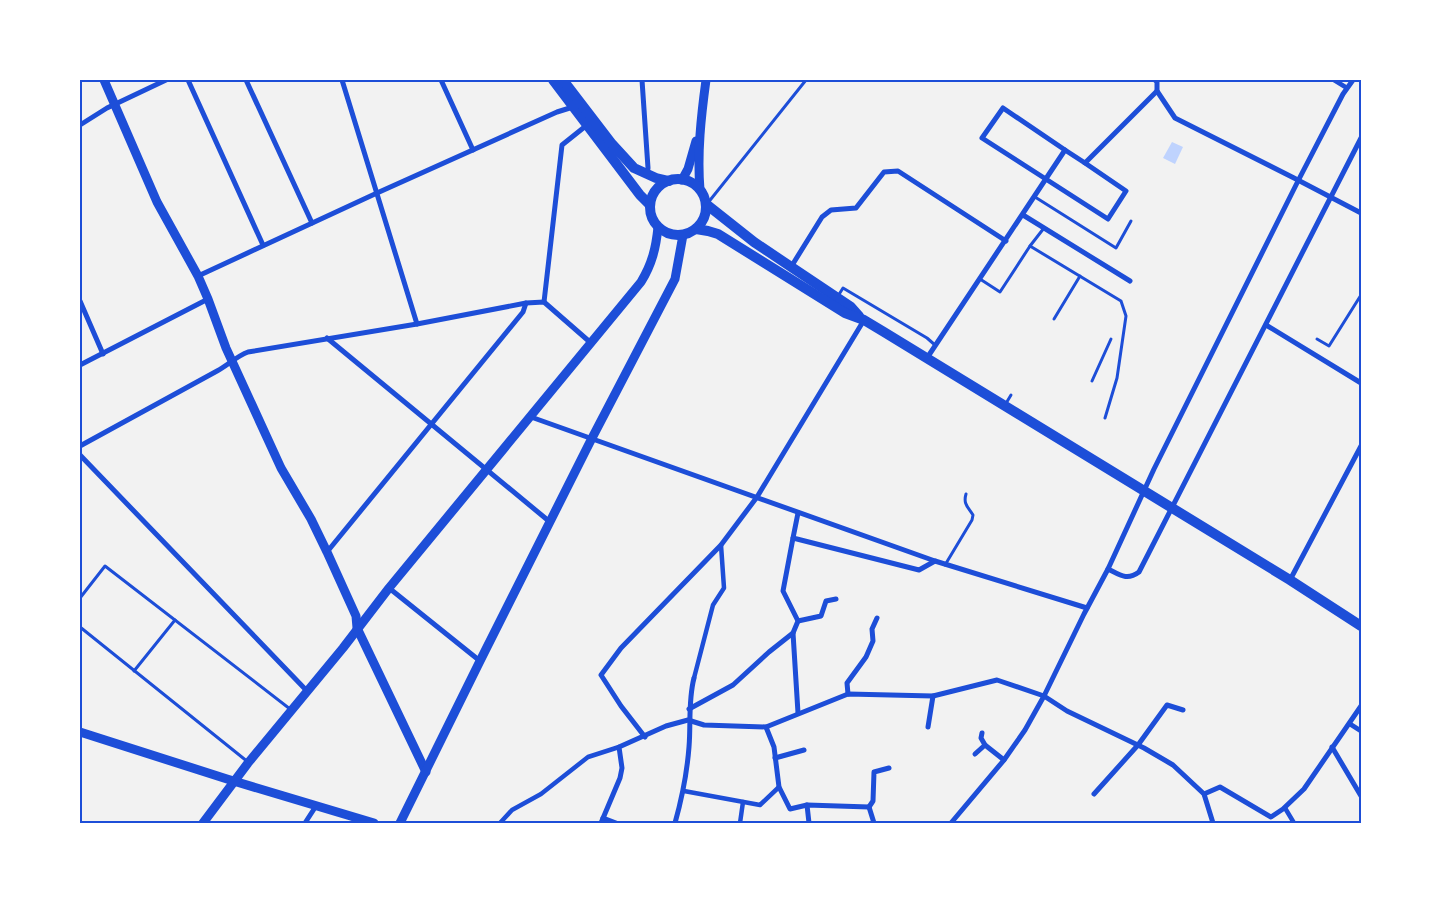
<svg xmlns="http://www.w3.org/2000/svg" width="1441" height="903" viewBox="0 0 1441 903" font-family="'PT Sans Narrow',sans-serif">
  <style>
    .water { fill: #bfd3fe }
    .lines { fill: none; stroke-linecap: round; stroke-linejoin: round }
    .service { stroke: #1d4ed8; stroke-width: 3 }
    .pedestrian { stroke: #1d4ed8; stroke-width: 4.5 }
    .minor { stroke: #1d4ed8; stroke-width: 5 }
    .tertiary { stroke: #1d4ed8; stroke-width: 9 }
    .secondary { stroke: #1d4ed8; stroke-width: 9 }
    .primary { stroke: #1d4ed8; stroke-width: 10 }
    .neatline { fill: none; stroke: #1d4ed8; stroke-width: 2 }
  </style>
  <rect width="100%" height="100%" fill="#f2f2f2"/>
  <polygon class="water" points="1172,142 1183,147 1175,164 1163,158"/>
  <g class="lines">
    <g class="service">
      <polyline points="1035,197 1116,248 1131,221"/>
      <polyline points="707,204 806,80"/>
      <polyline points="1030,246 1044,228"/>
      <polyline points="980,279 1000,292 1030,246 1121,301 1126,316 1117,378 1105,418"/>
      <polyline points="838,296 843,288 927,338 935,345"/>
      <polyline points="1054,319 1080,276"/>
      <polyline points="1317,339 1329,346 1361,295"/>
      <polyline points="1092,381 1111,339"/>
      <polyline points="1005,405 1011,395"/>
      <path d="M945,565L972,520L973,515C968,507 963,504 966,494"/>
      <polyline points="80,598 105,566 290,709"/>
      <polyline points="80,627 248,762"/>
      <polyline points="134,671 175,620"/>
    </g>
    <g class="pedestrian">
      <polyline points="1334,80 1347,88"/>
      <polyline points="694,678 713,605 724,588 721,545"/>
      <polyline points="684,791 760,805 779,787"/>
      <polyline points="1285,808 1294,823"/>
      <polyline points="500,823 512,810 541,794 588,757 619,747"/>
      <polyline points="740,823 743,802"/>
    </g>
    <g class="minor">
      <polyline points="188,80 263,245"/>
      <polyline points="246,80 312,223"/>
      <polyline points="342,80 417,324"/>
      <polyline points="441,80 473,150"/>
      <polyline points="642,80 648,168 647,174"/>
      <polyline points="1155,80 1157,82 1157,91 1175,118 1294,178 1361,213"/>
      <polyline points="80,125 107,108 166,80"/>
      <polyline points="1065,150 1003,108 982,138 1108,219 1126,191 1085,163"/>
      <polyline points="1023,215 1130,281"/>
      <polyline points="791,267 822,217 831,210 856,208 884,172 898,171 1006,241"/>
      <polyline points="198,276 377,193 557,112 573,107"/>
      <polyline points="80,301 103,354"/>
      <polyline points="544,302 562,145 587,125"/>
      <polyline points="1266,325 1361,383"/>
      <polyline points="327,338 550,522"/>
      <polyline points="927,358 1065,150 1085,163 1157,91"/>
      <polyline points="80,365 208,299"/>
      <polyline points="531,417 935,561 1087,608"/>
      <path d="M80,446L217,371C228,365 237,356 248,352L417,324L526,303L544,302L591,343"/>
      <polyline points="80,455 307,691"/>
      <polyline points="798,513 793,538 919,570 935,561"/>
      <polyline points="793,538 783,591 798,621 793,633 798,713"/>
      <polyline points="327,552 523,312 526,303"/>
      <path d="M1108,569C1120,575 1127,581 1139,572L1361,138"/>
      <polyline points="1290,580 1361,446"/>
      <polyline points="389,588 480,661"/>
      <polyline points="798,621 821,616 826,601 836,599"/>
      <polyline points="848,694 847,683 866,657 873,641 872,629 877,618"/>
      <polyline points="689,709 733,685 769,652 793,633"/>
      <polyline points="1350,724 1361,731"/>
      <polyline points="766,727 774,747 779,787 790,809 807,805 869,807"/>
      <polyline points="928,727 933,696"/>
      <polyline points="982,733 981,738 985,745"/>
      <polyline points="645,737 621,706 601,675 621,648 721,545 757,497 864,320"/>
      <polyline points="1332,747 1361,796"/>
      <polyline points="975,754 985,745 1004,760"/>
      <polyline points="775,758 804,750"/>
      <polyline points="1094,794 1138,745 1167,705 1183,710"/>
      <polyline points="1204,794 1220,787 1271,817 1283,809 1304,789 1361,706"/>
      <polyline points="807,805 809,823"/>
      <polyline points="869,807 873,801 874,772 889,768"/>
      <polyline points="869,807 874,823"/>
      <polyline points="603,818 616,823"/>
      <polyline points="305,823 316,806"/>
      <polyline points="601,823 620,778 622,768 619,747 666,726 688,720 704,725 766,727 848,694 933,696 997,680 1044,696 1067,711 1144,748 1173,765 1204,794 1213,823"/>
      <path d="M675,823C682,798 687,773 689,747C691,723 688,701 694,678"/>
      <polyline points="951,823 1004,760 1025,730 1044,696 1084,614 1108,569 1154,469 1298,181 1343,94 1353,80"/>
    </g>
    <g class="tertiary">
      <polyline points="104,80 157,202 198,276 208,299 226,348 281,468 311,519 327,552 356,616 357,628 426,772"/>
      <polyline points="80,732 227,779 374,823"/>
      <path d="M203,823L248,763L343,648L389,588L641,282C652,264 656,248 658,227"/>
      <polyline points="400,823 480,661 591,440 675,279 683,235"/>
    </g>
    <g class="secondary">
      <polyline points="682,180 688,169 696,141"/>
      <path d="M700,190C697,153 701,117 706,80"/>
    </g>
    <g class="primary">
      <polyline points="553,80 640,195 650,205"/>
      <polyline points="563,80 612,144 634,168 656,178 669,181"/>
      <circle cx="678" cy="207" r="28"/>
      <polyline points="706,204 754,242 851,307 859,316"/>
      <polyline points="696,229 708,231 718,234 845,313 864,320 884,332 1290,580 1361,626"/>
    </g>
  </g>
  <rect width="1441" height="903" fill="none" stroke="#ffffff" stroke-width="162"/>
  <rect x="81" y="81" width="1279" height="741" class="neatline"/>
</svg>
